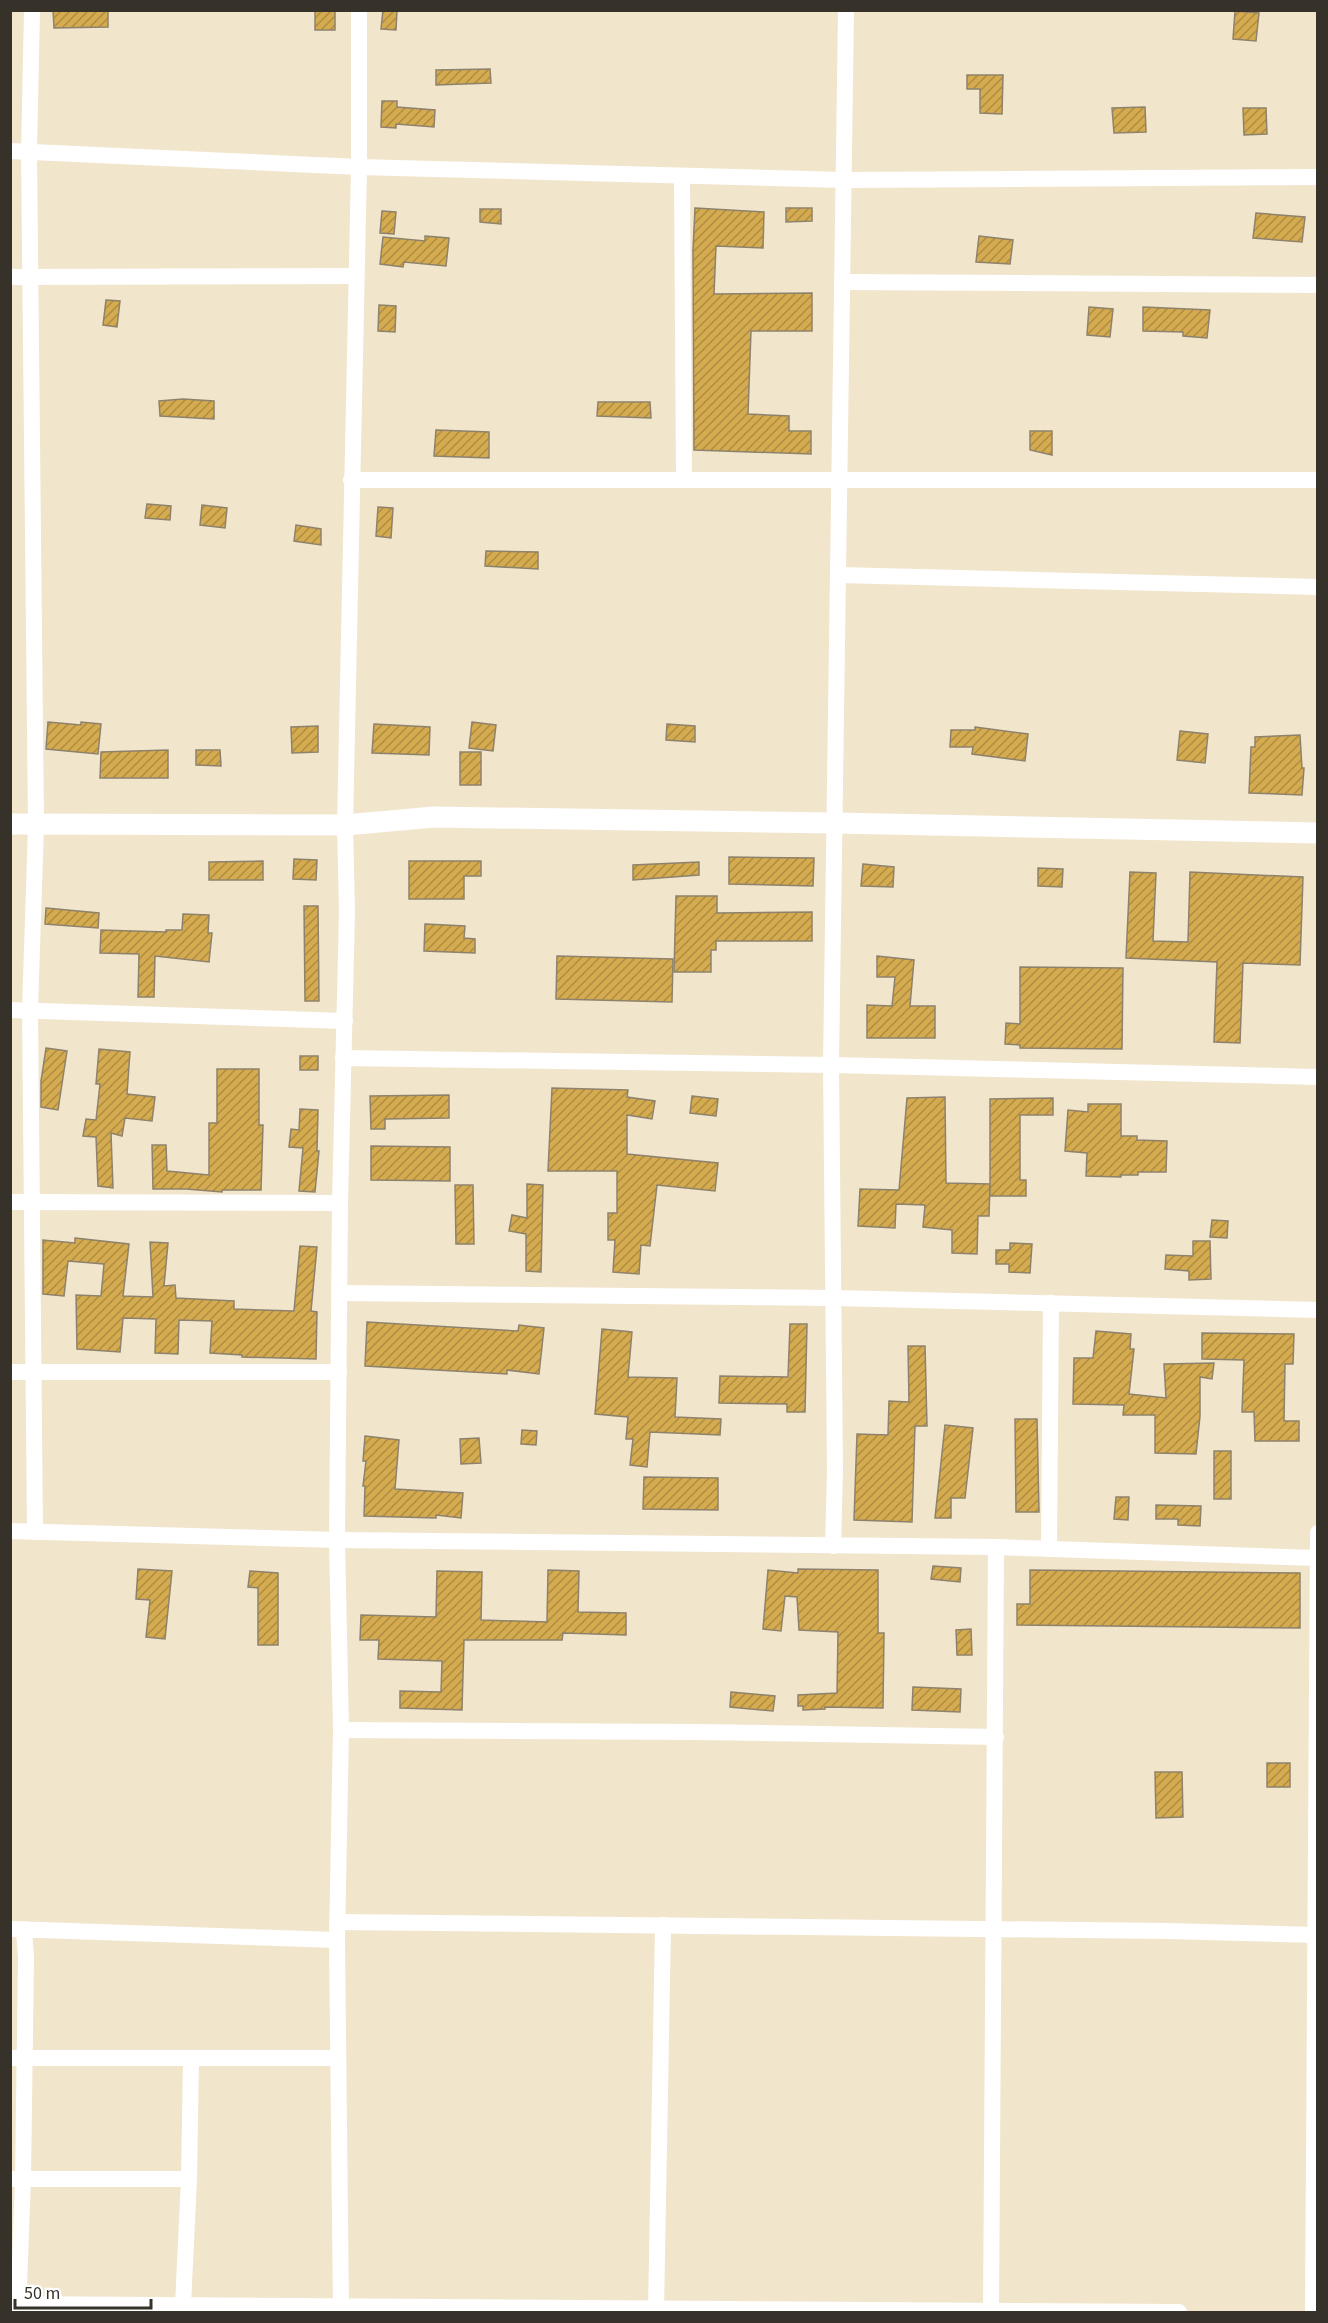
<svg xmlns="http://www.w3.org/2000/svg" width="1328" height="2323" viewBox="0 0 1328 2323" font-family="'Source Sans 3',sans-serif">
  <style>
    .building { fill: url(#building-hatch); stroke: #8e826c; stroke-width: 1.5 }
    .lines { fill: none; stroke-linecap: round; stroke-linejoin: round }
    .minor { stroke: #fff; stroke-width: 16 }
    .tertiary { stroke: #fff; stroke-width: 21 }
  </style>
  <defs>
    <pattern id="building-hatch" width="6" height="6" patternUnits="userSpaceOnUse" patternTransform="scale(1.5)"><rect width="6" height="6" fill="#d5ab50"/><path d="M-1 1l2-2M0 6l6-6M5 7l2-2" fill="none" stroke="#ae8c42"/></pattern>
  </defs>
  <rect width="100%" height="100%" fill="#f1e5cc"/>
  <g class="building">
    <polygon points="53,10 108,10 108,27 54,28"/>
    <rect x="315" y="10" width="20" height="20"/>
    <polygon points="383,10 397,10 396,30 381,29"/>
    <polygon points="1235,11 1259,13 1256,41 1233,39"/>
    <polygon points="490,69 491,83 436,85 436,70"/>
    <polygon points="967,75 1003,75 1002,114 980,113 980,89 967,89"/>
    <polygon points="382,101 397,101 397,107 435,110 434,127 396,124 396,128 381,127"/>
    <polygon points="1145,107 1146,132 1114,133 1112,108"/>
    <polygon points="1243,108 1266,108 1267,134 1244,135"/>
    <polygon points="695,208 764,212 763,248 716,246 714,294 812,293 812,331 751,331 748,414 789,416 789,431 811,431 811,454 694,450 693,250"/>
    <polygon points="786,208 812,208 812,221 786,222"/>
    <polygon points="480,209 501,209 501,224 480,222"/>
    <polygon points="382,211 396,212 394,234 380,233"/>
    <polygon points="1256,213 1305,217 1302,242 1253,238"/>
    <polygon points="425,236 449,238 446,266 404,262 403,267 380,264 383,237 425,241"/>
    <polygon points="979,236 1013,240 1010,264 976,262"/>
    <polygon points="106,300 120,301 117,327 103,325"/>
    <polygon points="379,305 396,306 395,332 378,331"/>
    <polygon points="1089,307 1113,309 1110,337 1087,335"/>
    <polygon points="1143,307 1210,310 1207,338 1183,336 1183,332 1143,331"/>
    <polygon points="183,399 214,401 214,419 160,416 159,401"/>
    <polygon points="598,402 650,402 651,418 597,416"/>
    <polygon points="436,430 489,432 489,458 434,456"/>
    <polygon points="1030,431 1052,431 1052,455 1030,450"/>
    <polygon points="147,504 171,506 170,520 145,518"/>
    <polygon points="202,505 227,508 225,528 200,525"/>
    <polygon points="378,507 393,508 391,538 376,536"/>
    <polygon points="296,525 321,529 321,545 294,541"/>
    <polygon points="486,551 538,552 538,569 485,566"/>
    <polygon points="48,722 81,725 81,722 101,724 98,754 46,749"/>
    <polygon points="472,722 496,725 493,751 469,748"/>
    <polygon points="374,724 430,727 429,755 372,753"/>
    <polygon points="667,724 695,726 695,742 666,740"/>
    <polygon points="318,726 318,752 292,753 291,727"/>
    <polygon points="975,727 1028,734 1025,761 972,754 973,747 950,747 951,730 975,730"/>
    <polygon points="1180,731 1208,734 1205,763 1177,760"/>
    <polygon points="1300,735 1302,768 1304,768 1302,795 1249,793 1251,747 1255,747 1255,737"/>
    <polygon points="168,750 168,778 100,778 101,752"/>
    <polygon points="196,750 220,750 221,766 196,765"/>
    <rect x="460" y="752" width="21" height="33"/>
    <polygon points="729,857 814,858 813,886 729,884"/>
    <polygon points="294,859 317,860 316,880 293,879"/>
    <polygon points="263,861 263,880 209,880 209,862"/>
    <polygon points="409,861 481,861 481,876 464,876 464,899 409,899"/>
    <polygon points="699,862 699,875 633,880 633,865"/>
    <polygon points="863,864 894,867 893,887 861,886"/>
    <polygon points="1038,868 1063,869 1062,887 1038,886"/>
    <polygon points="1130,872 1156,873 1153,941 1188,942 1190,872 1303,877 1300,965 1243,963 1240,1043 1214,1042 1217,962 1126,958"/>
    <polygon points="676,896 717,896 717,913 812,912 812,941 716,941 716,950 711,950 711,972 674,972"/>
    <polygon points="304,906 318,906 319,1001 305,1001"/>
    <polygon points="46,908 99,913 98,928 45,924"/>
    <polygon points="183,914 209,915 208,933 212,933 209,962 155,956 154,997 138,997 139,954 100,953 101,930 166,932 166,930 182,930"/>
    <polygon points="425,924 465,926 464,938 475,939 475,953 424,951"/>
    <polygon points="557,956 673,959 672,1002 556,999"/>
    <polygon points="877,956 914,960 910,1006 935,1006 935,1038 867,1038 867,1005 892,1006 895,977 877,977"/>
    <polygon points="1020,967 1123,968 1122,1049 1020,1048 1020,1045 1005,1044 1006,1023 1020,1024"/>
    <polygon points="46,1048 67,1051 58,1110 41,1107 41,1081"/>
    <polygon points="99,1049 130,1052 127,1094 155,1097 152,1121 125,1118 122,1136 111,1133 113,1188 98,1186 96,1137 83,1136 86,1119 96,1120 100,1084 96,1084"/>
    <rect x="300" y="1056" width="18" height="14"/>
    <polygon points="217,1069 259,1069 259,1125 263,1125 261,1190 222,1190 222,1192 186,1189 153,1189 152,1145 166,1145 167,1171 209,1175 209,1123 217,1123"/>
    <polygon points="552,1088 628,1090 627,1097 655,1101 652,1119 627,1115 627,1154 718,1163 715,1191 657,1185 650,1246 641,1245 639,1274 613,1272 615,1240 608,1240 608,1213 617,1213 617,1171 548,1171"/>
    <polygon points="449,1095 449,1118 385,1119 385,1129 371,1129 370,1096"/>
    <polygon points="692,1096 718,1099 716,1116 690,1113"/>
    <polygon points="945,1097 946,1183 990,1184 989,1216 978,1216 977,1254 952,1253 952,1230 923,1227 925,1205 896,1204 895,1228 858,1226 860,1189 899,1190 907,1098"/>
    <polygon points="1053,1098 1053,1115 1020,1115 1020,1180 1026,1180 1026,1196 990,1196 990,1099"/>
    <polygon points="1088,1104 1121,1104 1121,1136 1137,1136 1137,1140 1167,1141 1166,1172 1138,1172 1138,1175 1121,1175 1121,1177 1086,1176 1087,1153 1065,1151 1068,1110 1088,1112"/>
    <polygon points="300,1109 318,1110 317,1151 319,1151 315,1192 299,1191 303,1148 289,1147 291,1129 299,1130"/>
    <polygon points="371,1146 450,1147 450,1181 371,1180"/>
    <polygon points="527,1184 543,1185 541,1272 526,1271 526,1234 509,1231 512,1215 527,1218"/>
    <polygon points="455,1185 473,1185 474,1244 456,1244"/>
    <polygon points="1212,1220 1228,1221 1227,1238 1210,1237"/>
    <polygon points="75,1238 129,1244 123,1296 153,1297 150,1242 168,1243 164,1286 175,1285 176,1298 234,1301 234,1309 294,1311 300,1246 317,1247 311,1311 317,1312 316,1359 242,1357 242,1355 210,1353 212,1321 179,1320 178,1354 155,1353 156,1319 123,1318 120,1352 77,1349 76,1295 101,1296 104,1264 68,1261 64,1296 43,1294 43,1240 75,1243"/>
    <polygon points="1193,1241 1210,1241 1211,1279 1189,1280 1189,1271 1165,1269 1166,1255 1193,1256"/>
    <polygon points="1010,1243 1032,1244 1030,1273 1009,1272 1009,1264 996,1264 996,1250 1010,1250"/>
    <polygon points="367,1322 518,1331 519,1325 544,1328 539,1374 507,1370 507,1374 365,1366"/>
    <polygon points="790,1324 807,1324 805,1412 787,1412 787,1404 719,1403 720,1376 788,1377"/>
    <polygon points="602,1329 632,1332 628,1377 677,1378 675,1417 721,1419 720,1435 650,1432 647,1467 630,1465 633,1439 626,1439 628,1417 595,1414"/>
    <polygon points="1096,1331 1131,1334 1130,1349 1134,1349 1129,1394 1166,1398 1164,1364 1214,1363 1212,1379 1200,1377 1200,1416 1196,1454 1155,1453 1155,1415 1123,1415 1124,1405 1073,1404 1074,1358 1093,1358"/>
    <polygon points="1202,1333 1294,1334 1293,1364 1285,1364 1284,1421 1299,1421 1299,1441 1255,1441 1254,1412 1242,1412 1244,1360 1202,1359"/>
    <polygon points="908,1346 925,1346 927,1426 915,1426 912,1522 854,1520 857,1434 888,1435 889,1401 909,1402"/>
    <polygon points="1015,1419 1037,1419 1039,1512 1016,1512"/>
    <polygon points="945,1425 973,1428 965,1498 951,1498 951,1518 935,1518"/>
    <polygon points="522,1430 537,1431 536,1445 521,1444"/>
    <polygon points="365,1436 399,1440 395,1489 463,1493 461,1518 436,1515 436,1518 364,1516 365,1486 363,1486 366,1461 363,1461"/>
    <polygon points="479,1438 481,1463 461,1464 460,1439"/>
    <rect x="1214" y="1451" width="17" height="48"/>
    <polygon points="644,1477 718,1478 718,1510 643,1509"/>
    <polygon points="1116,1497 1129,1497 1128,1520 1114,1519"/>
    <polygon points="1156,1505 1201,1506 1200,1526 1178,1525 1178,1519 1156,1519"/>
    <polygon points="933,1566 961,1568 960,1582 931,1579"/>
    <polygon points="138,1569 172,1571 165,1639 146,1637 150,1600 136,1599"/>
    <polygon points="798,1569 878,1570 878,1633 884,1633 883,1708 825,1707 825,1709 803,1710 803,1706 798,1706 798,1695 837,1693 838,1632 799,1630 797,1597 785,1596 781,1631 763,1629 768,1570 798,1573"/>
    <polygon points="548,1570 579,1571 578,1612 626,1613 626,1635 563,1633 562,1640 464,1640 462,1710 400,1708 400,1691 441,1692 442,1661 378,1659 379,1640 360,1640 361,1615 436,1617 437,1571 482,1572 481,1620 547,1622"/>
    <polygon points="1030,1570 1300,1573 1300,1628 1017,1625 1017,1604 1030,1604"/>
    <polygon points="250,1571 278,1573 278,1645 258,1645 258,1588 248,1587"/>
    <polygon points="971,1629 972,1655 957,1655 956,1630"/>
    <polygon points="913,1687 961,1689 960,1712 912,1710"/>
    <polygon points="731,1692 775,1696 773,1711 730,1707"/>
    <rect x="1267" y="1763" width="23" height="24"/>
    <polygon points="1155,1772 1182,1772 1183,1817 1156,1818"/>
  </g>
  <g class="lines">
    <g class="minor">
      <polyline points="32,10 29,152 36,825 30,1010 35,1532"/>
      <polyline points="10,151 359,167 844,180 1318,177"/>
      <polyline points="682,176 684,480"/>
      <polyline points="10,277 356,276"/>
      <polyline points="842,282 1318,285"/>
      <polyline points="351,480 1318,480"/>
      <polyline points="839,575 1318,587"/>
      <polyline points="10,1010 345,1021"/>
      <polyline points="343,1058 831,1065 1318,1077"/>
      <polyline points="10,1202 340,1203"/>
      <polyline points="339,1293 834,1298 1318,1310"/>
      <polyline points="10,1372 339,1372"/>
      <polyline points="10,1531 337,1540 996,1547 1317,1558"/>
      <polyline points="833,1546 835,1470 831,1065 846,10"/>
      <polyline points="1049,1549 1051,1303"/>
      <polyline points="341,1730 698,1732 996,1737"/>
      <polyline points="337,1922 1168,1931 1318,1935"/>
      <polyline points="10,1929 337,1940"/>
      <polyline points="10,2058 338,2058"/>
      <polyline points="10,2179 189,2179"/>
      <polyline points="10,2304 1179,2312"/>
      <polyline points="183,2305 189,2179 191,2058"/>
      <polyline points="18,2312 23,2179 26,1958 24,1929"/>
      <polyline points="341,2312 337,1940 341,1730 337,1540 340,1203 347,912 345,825 359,167 359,10"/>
      <polyline points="656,2312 663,1925"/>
      <polyline points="991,2312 996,1547"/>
      <polyline points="1313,2312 1318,1533"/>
    </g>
    <polyline class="tertiary" points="10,824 345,825 434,817 835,823 1318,833"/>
  </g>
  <rect width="1328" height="2323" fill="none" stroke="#373229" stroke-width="24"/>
  <path d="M15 2299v9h136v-9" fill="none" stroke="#373229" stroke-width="3"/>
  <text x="24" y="2299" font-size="18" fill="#373229" stroke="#ffffff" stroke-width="4.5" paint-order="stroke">50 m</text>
</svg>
